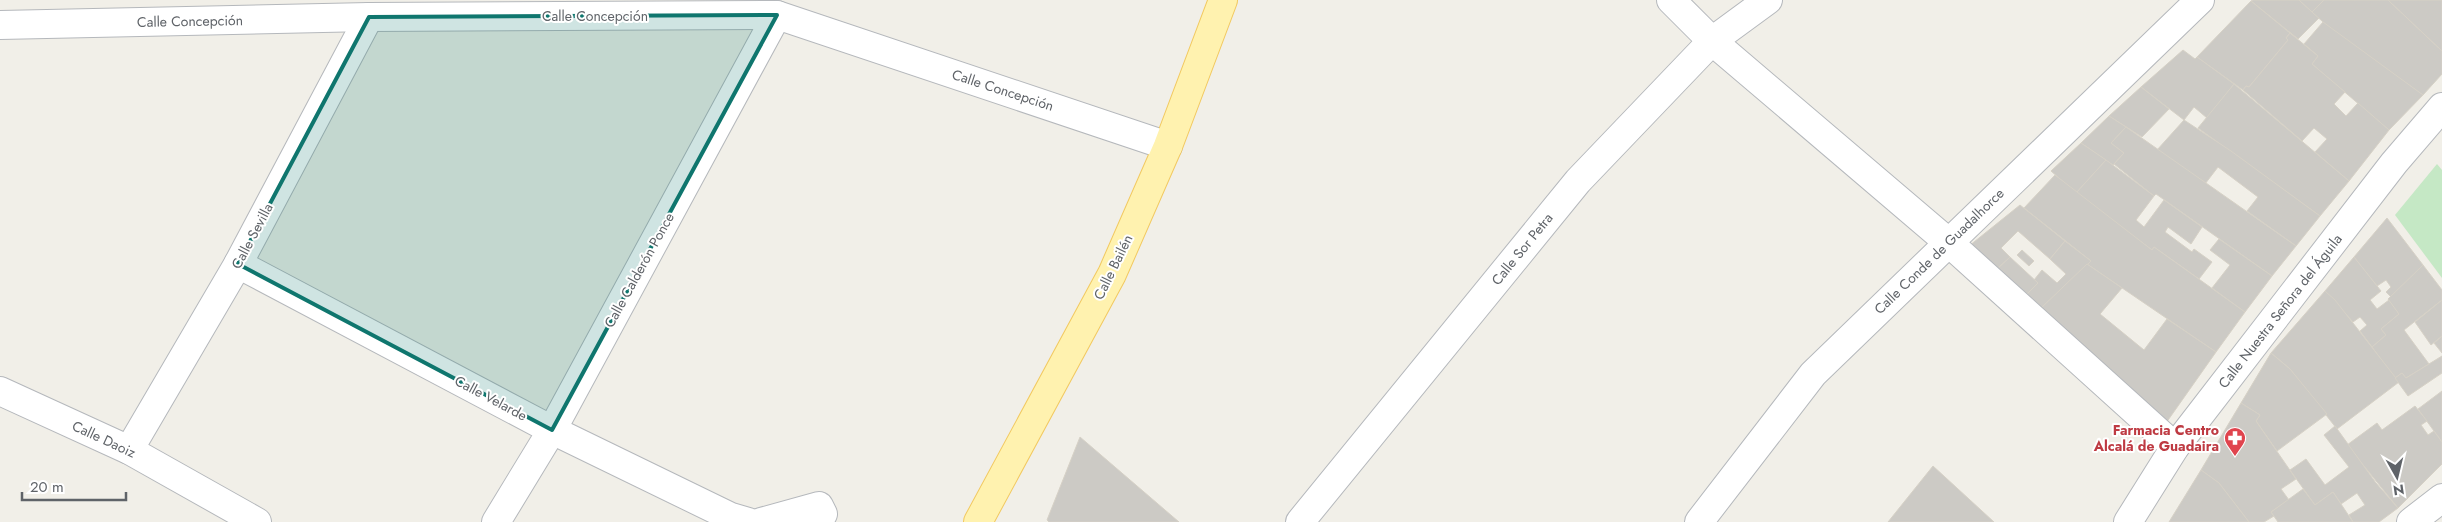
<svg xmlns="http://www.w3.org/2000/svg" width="2442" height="522" viewBox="0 0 2442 522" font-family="Jost,sans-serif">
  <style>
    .green { fill: #c5e8c5 }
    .building { fill: #cccac5; stroke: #d6d1c6 }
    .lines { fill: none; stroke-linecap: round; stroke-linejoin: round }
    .minor-casing { stroke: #b5b8bc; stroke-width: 30 }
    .major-casing { stroke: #f2c960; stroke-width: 30 }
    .minor { stroke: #fff; stroke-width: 28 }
    .major { stroke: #fff2af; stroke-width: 28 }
    .marked { fill: #0f766e; fill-opacity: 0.2; stroke: #0f766e; stroke-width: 4; stroke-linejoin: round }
    .labels { text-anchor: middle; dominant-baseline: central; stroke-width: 4; stroke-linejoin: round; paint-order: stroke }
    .street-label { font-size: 14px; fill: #5f6368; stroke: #fff }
    .health-label { font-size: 14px; font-weight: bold; fill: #be3a42; stroke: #fff; text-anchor: end }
  </style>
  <rect width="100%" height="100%" fill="#f1efe8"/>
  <polygon class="green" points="2437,164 2442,170 2442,278 2395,215"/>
  <g class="building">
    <polygon points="2253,0 2299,0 2319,18 2298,39 2251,1"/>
    <polygon points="2299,0 2324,0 2312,12"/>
    <polygon points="2324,0 2388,0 2442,51 2442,74 2423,95 2332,30 2312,12"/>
    <polygon points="2388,0 2442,0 2442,51"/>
    <polygon points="2251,1 2290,33 2286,38 2288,40 2249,87 2246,86 2243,90 2197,57"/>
    <polygon points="2323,22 2423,95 2389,130 2312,64 2318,56 2304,44"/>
    <polygon points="2290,33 2318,56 2312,64 2345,92 2334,104 2346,116 2358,103 2389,130 2349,181 2315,152 2327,139 2314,128 2302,141 2243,90 2246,86 2249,87 2288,40 2286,38"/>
    <polygon points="2183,50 2195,59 2197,57 2234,84 2207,118 2194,107 2184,120 2141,87"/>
    <polygon points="2234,84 2349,181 2320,216 2198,128"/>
    <polygon points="2141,87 2169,109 2142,137 2109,116"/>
    <polygon points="2109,116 2126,127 2111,143 2124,153 2113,165 2081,143"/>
    <polygon points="2184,120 2231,151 2320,216 2296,246 2247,211 2258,197 2218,167 2205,184 2157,150"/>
    <polygon points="2126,127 2296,246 2272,276 2156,194 2154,196 2114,164 2124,153 2111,143"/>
    <polygon points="2081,143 2106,160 2076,193 2051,171"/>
    <polygon points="2106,160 2154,196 2136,220 2144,227 2164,200 2202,227 2191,244 2168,227 2165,232 2192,252 2194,249 2212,262 2199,279 2154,247 2152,250 2076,193"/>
    <polygon points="2055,175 2152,250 2154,247 2245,312 2216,352 2087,264 2091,261 2024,208"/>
    <polygon points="2020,205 2065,241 2050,259 2018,231 2001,248 2010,257 1995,271 1969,246"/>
    <polygon points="2387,218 2423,265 2391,297 2386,292 2391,287 2386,280 2377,286 2354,257"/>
    <polygon points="2219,239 2272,276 2245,312 2212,288 2230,265 2210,250"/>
    <polygon points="2065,241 2091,261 2038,311 2024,297 2038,283 2034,280 2042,270 2057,283 2066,274 2050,259"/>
    <polygon points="2022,250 2034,261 2029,266 2017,255"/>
    <polygon points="2010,257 2038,283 2024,297 1995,271"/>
    <polygon points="2354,257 2381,291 2370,300 2377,309 2389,300 2399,314 2381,329 2386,335 2372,347 2360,331 2367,325 2360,317 2353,322 2325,291"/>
    <polygon points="2087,264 2122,288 2100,314 2144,350 2167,319 2216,352 2166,423 2038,311"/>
    <polygon points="2423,265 2442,290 2442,300 2404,330 2429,364 2406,378 2402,373 2395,378 2372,347 2386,335 2381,329 2399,314 2388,299"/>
    <polygon points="2325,291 2335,300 2399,382 2337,429 2290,369 2271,353"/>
    <polygon points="2442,300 2442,336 2431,345 2415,322"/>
    <polygon points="2442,336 2442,353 2434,343"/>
    <polygon points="2271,353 2290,369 2327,414 2277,451 2256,421 2260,415 2241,403"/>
    <polygon points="2442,356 2442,373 2408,396 2395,378 2402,373 2406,378"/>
    <polygon points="2442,391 2442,442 2418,409"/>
    <polygon points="2241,403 2260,415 2256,421 2296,479 2281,489 2289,500 2271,512 2274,516 2264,522 2249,522 2219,483 2201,470"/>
    <polygon points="2415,406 2427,421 2421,425 2428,435 2434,431 2442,442 2442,464 2398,508 2347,445 2377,423 2382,430"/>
    <polygon points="2335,426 2376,483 2398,508 2379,522 2353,522 2349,515 2365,505 2357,493 2341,504 2333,492 2315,505 2290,470 2306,459 2325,485 2349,467 2324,435"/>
    <polygon points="1080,437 1179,522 1049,522 1047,520"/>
    <polygon points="1933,466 1994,522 1888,522"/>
    <polygon points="2201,470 2219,483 2249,522 2169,522"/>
    <polygon points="2303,489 2315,505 2333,492 2353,522 2278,522 2271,512"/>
  </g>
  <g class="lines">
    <g class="minor-casing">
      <g id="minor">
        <polyline points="1671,0 1712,41 1948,242 2175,447"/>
        <polyline points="0,25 369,17 777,15 1168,146"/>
        <polyline points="238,264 552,430 731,517 748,522"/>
        <polyline points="0,391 129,450 257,522"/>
        <polyline points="129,450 238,264 369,17"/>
        <polyline points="496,522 552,430 777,15"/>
        <polyline points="761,522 819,506 823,514 810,522"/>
        <polyline points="1300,522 1578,181 1712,41 1768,0"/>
        <polyline points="1699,522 1813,374 2200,0"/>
        <polyline points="2128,522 2175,447 2394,163 2442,107"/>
        <polyline points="2411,522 2442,498"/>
      </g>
    </g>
    <g class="major-casing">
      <polyline id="major" points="978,522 1112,274 1168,146 1223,0"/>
    </g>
    <use href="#minor" class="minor"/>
    <use href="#major" class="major"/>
  </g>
  <path class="marked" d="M777,15L552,430L238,264L369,17Z"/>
  <defs>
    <g id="pharmacy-pin" transform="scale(1.125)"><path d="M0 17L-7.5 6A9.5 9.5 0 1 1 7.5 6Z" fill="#e0444e" stroke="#fff"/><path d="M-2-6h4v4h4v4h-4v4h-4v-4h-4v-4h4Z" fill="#fff"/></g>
  </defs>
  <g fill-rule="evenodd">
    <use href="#pharmacy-pin" x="2235" y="438"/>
  </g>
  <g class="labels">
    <g class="street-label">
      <text x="595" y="16">Calle Concepción</text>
      <text transform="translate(190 21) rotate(-1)">Calle Concepción</text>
      <text transform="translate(1003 90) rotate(18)">Calle Concepción</text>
      <text transform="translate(252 236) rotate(-62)">Calle Sevilla</text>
      <text transform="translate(1522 249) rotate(-51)">Calle Sor Petra</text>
      <text transform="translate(1939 251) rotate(-44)">Calle Conde de Guadalhorce</text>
      <text transform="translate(1113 267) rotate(-64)">Calle Bailén</text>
      <text transform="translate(639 270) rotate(-61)">Calle Calderón Ponce</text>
      <text transform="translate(2280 311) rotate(-52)">Calle Nuestra Señora del Águila</text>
      <text transform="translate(491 398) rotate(28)">Calle Velarde</text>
      <text transform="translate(104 439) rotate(25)">Calle Daoiz</text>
    </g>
    <g class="health-label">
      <text x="2219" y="430">Farmacia Centro<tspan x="2219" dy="16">Alcalá de Guadaira</tspan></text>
    </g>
  </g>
  <g transform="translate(2397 477) rotate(172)" stroke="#ffffff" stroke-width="4" paint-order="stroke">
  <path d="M0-4L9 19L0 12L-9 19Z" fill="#5f6368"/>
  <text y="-8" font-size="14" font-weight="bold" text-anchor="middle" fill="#5f6368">N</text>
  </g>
  <path d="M22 492v8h104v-8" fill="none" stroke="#5f6368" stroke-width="2.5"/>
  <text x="30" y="492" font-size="15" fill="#5f6368" stroke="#ffffff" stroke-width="4" paint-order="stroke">20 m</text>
</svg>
